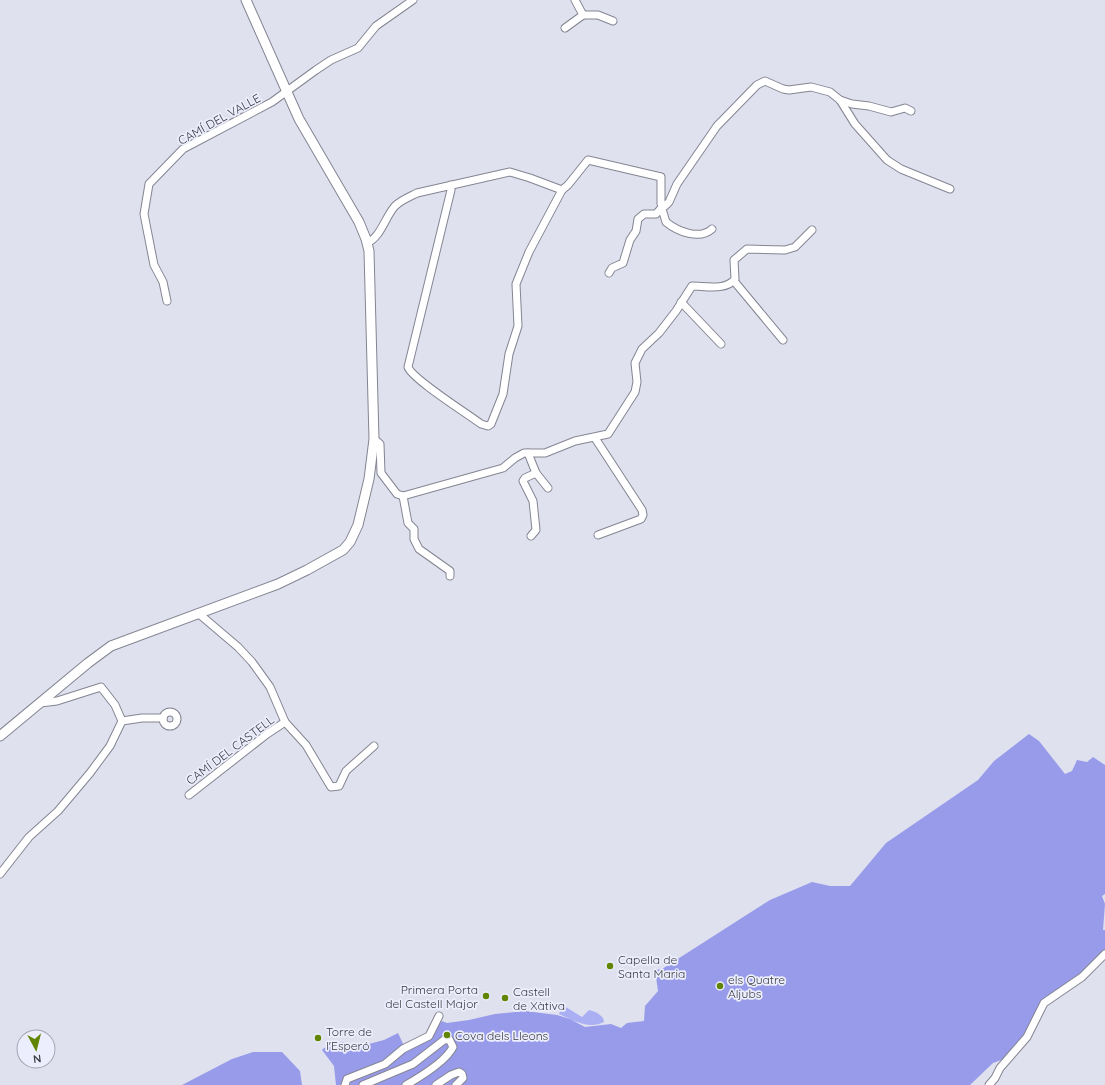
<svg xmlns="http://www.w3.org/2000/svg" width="1105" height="1085" viewBox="0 0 1105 1085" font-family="Quicksand,sans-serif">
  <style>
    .green { fill: #aaaff4 }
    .forest { fill: #979bea }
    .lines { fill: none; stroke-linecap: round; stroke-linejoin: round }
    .minor-casing { stroke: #848592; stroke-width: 9 }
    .major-casing { stroke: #848592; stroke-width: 11 }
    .minor { stroke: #fff; stroke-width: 7 }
    .major { stroke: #fff; stroke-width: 9 }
    .poi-dot { fill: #628501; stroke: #eceefd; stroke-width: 1.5 }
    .labels { text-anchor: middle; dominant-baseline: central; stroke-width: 3.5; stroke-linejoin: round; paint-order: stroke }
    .street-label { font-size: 12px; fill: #3a3b40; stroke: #eceefd }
    .poi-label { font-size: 12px; fill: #3a3b40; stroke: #eceefd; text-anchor: start }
  </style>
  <rect width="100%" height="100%" fill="#dfe1ef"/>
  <path class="green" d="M561,1004L582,1017L589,1010C594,1011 604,1015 604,1022C589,1030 573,1020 559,1014L561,1009L559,1006Z"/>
  <g class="forest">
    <polygon points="1029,734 1039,741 1065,774 1072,771 1077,760 1087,762 1093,757 1105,765 1105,894 1102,896 1105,904 1103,930 1105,930 1105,950 1081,974 1047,997 1017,1046 1004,1059 993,1063 970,1085 336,1085 334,1066 322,1050 324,1048 342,1042 346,1043 349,1049 363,1047 365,1045 384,1040 398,1033 406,1050 424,1042 442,1021 447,1023 469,1020 495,1014 525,1011 557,1015 570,1019 585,1027 611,1024 621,1028 627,1023 644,1021 645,1006 658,991 655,970 662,969 770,900 812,882 830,886 850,886 886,843 978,780 994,761"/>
    <polygon points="253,1052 282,1052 300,1071 302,1085 182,1085 232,1059"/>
  </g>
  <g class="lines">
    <g class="minor-casing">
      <g id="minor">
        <polyline points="583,15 598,15 613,21"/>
        <polyline points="565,28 583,15 575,0"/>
        <polyline points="840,100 852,104 869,106 891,112 905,108 911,111"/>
        <path d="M451,185V190L408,367C412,379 468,414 481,424L488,426L491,424L503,394L509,354L518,326L516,284L529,252L562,190L568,185L588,160L661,177V204L665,206L669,202L677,184L717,126L757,85L765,81L783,89L789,90L811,87L830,92L840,100L855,124L887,160L901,169L950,189"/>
        <path d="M662,209L666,222C678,232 700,240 712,229"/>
        <path d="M367,243C381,237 385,217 395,206C401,200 409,197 417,193L510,172L530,178L562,190"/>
        <polyline points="609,273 612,268 623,263 630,240 636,231 638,219 644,214 656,214 663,206"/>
        <polyline points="734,281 783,340"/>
        <polyline points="167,301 163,282 154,265 144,214 149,184 183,149 272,102 316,70 331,60 358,48 376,26 413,0"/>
        <polyline points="681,302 721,344"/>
        <polyline points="595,438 642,510 643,515 641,519 598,535"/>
        <path d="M374,439L380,444L381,473L397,494L403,496L503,468L515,458L524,453H545L575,441L608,434L635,392L637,382L635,363L642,349L659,333L676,311L692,286C705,286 726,291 735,279L734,260L747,249L785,250L795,247L812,230"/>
        <polyline points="528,453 536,473 548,488"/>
        <polyline points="403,496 408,523 414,529 414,539 419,549 450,571 450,576"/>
        <polyline points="531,536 536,530 533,501 523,481 525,478 536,473"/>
        <polyline points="198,613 238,647 252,662 270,687 285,722 306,745 331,787 339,786 346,771 374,746"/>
        <circle cx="170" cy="719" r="7"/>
        <polyline points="122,721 142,718 163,718"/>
        <polyline points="189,795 267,734 285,722"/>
        <polyline points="0,874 29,837 58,811 90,773 110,746 122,721 115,705 101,687 57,701 40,703"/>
        <polyline points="345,1085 347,1079 385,1064 403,1049 429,1036 439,1016"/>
        <path d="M363,1085L413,1064L444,1040L449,1039L453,1047C446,1061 420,1077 406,1085"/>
        <polyline points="436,1085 451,1075 459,1072 462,1074 463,1078 456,1085"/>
        <polyline points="989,1085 995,1078 1000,1068 1027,1037 1044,1003 1082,977 1105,954"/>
      </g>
    </g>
    <g class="major-casing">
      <polyline id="major" points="0,736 88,663 111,646 278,584 307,570 343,550 350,542 358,525 369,479 374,439 369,251 366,239 359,222 299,119 246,0"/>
    </g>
    <use href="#minor" class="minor"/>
    <use href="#major" class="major"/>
  </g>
  <g class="poi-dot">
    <circle cx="610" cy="966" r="4"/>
    <circle cx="720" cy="986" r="4"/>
    <circle cx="486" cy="996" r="4"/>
    <circle cx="505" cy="998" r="4"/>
    <circle cx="447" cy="1035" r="4"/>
    <circle cx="318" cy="1038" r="4"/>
  </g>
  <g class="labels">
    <g class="street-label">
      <text transform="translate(219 119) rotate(-29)">CAMÍ DEL VALLE</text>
      <text transform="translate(230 750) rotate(-37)">CAMÍ DEL CASTELL</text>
    </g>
    <g class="poi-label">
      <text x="618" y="959">Capella de<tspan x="618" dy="14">Santa Maria</tspan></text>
      <text x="728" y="979">els Quatre<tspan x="728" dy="14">Aljubs</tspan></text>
      <text x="478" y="989" text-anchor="end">Primera Porta<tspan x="478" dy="14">del Castell Major</tspan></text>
      <text x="513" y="991">Castell<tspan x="513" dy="14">de Xàtiva</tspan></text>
      <text x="326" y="1031">Torre de<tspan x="326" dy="14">l'Esperó</tspan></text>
      <text x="455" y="1035">Cova dels Lleons</text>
    </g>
  </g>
  <g transform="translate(36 1049) rotate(173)"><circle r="19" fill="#eceefd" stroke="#a5a6b1"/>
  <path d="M0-3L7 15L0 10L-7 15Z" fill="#628501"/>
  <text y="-6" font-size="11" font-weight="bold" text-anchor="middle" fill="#3a3b40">N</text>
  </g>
</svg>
